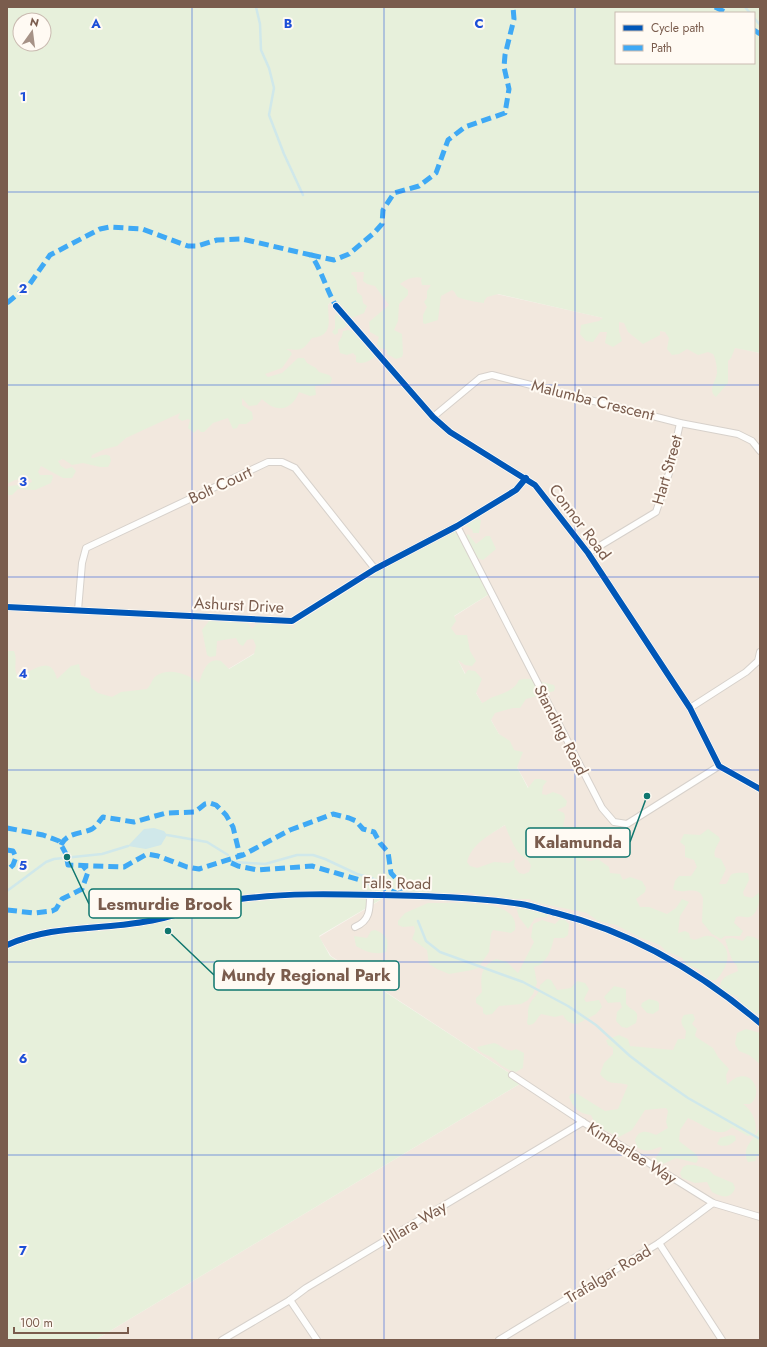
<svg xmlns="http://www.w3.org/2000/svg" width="767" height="1347" viewBox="0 0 767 1347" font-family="Jost,sans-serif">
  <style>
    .residential { fill: #f2e8de }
    .green { fill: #e7f0db; fill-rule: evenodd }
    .water { fill: #d0e8ea }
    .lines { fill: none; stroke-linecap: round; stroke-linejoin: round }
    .stream { stroke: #d0e8ea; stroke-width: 2.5 }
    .minor-casing { stroke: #d7d1cb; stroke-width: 8 }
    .minor { stroke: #fefefd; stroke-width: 6 }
    .quiet { stroke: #3fa9f5; stroke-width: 5; stroke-dasharray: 10 5; stroke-linecap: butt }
    .cycleway-casing { stroke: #fffaf3; stroke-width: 8 }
    .cycleway { stroke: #0057b8; stroke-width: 6 }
    .grid { fill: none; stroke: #1d4ed8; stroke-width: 1; stroke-opacity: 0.55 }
    .labels { text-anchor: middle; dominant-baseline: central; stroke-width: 4; stroke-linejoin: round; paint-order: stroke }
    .street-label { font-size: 16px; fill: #7a5c4d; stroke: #fffaf3 }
    .grid-label { font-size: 13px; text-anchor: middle; font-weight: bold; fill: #1d4ed8; stroke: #fffaf3; stroke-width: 4; stroke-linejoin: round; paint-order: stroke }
    .leader { fill: none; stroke: #0f766e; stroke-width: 1.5 }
    .callout-dot { fill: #0f766e; stroke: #fffaf3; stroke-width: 1.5 }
    .callout { fill: #fffaf3; stroke: #0f766e; stroke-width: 1.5 }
    .callout-label { font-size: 17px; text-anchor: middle; font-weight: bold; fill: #7a5c4d }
  </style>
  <rect width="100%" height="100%" fill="#f9f5f0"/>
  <polygon class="residential" points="358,263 760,353 760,1340 95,1340 523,1082 331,956 319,937 538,805 439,626 491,593 292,621 296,628 174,702 7,697 7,477 124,439 320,316"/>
  <g class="green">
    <path d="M7,7H760V353L735,348L731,358L728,361V383L716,397C707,390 716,382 717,373C717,367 716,359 713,354L708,352L698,355L687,349L679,354L672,355L667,349L669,338L665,332L660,331V335L643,344L628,332L624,323L619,322V331L622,341L613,347L605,343L607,332H600L593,342L586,341L580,334L581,325L599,321L603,318L498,294L487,297L484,301V303C481,303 460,299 458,297C455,295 456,292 452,290L441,296L438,320L425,324L423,323V315L427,307L424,302L427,298V291L431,285H422L421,280L422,278C414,276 407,279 400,284L408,290V295L399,304L398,321L394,330L402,334L403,354L402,357L396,359L387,354V350L378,347L377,343L379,337L370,332L369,322L389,305L375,286L367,284L363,281L364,272H352L351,274C358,278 357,285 357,292L362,296L363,303L367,306L364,313L352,318L345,310L336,311L338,303L333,298L328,305C328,320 334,336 312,338C301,352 302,350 286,349L290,351L292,354L282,368L265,374L268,377L282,373L298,358H304L307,363L316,368L319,372L329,375L332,378L331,383L315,386L316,395L310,396L299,392C292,410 277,414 262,399L257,405L249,406L242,398V405L252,412L253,419L246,424H239L237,428L233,429L228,418L213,423L204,432H201L198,429L194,433L188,428L190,420L188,419L182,421L178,418L180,413L126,438L117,446L105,449L92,455L91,458C98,458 103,452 110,456L111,461L108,467H100L83,463L72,465L63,459L58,461L61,466L66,469L72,467L76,471L72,478H63L41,466L38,472L40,475H52L53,477L51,483L35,490L18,489L12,495H7V487C15,484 25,486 32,482L31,479L24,478L15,480L7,484ZM616,13H754V63H616ZM20,20H44V44H20Z"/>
    <polygon points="336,313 341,319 348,322 348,324 344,328 338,329 338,333 335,335 332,332 335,328 335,316"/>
    <path d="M348,330C356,331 366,341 368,349H375L377,354C372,360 364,365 356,362V356L353,353L347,355L340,353L338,343L342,336L343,331Z"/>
    <polygon points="475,518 481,520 479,533 473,533 472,529 466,526 465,524"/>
    <path d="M457,526L491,593L454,616L456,621L451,628L456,635H467L470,651L476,661L472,666L465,665L458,660L465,674L468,670L475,671L482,679L476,693L482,703C486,702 489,698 493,697C503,693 514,691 519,680C531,676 542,683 554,685L555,688L554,691L526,699L520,708H513L495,713L491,720L499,734L510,741L514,750L523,752L517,767L528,788L535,779H540L547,781L543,786L542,794L546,795L553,792L561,795L567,801L566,806L557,810L564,813L565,817L563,826L570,835L571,845L579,846L588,843L589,844L584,853L586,860L590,861L598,859L609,867L610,873L620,874L623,880L630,877L642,881L646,888L645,892L636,899L640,907H649L667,914L676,908L682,899L689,902L680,916L678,933L685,931L689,933L690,938L694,940C699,939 705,935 709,936C714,936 717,939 720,942C734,953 726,969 716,980H710L698,969L687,965L682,958L666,951L660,945L641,938L616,925L598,921L587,913L539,903L529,899H509L488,895L479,896L471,893H451L438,895L403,893L402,889L397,890L319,936L330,956L523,1082L95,1340H7V651H14C18,660 13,667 17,675C31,675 50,651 57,679L71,666L79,664L81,675L89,679L91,688L98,693L112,697L121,692L147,689C151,685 152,679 156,676C169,667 188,674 199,683C203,672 207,657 221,661L229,669L254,654L256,646L253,639L247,640L243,646L239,644L236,638L217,641L216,656L210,657L207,655L202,630L209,621L234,619L235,615C244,614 248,623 252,629C256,624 261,622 265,617L274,616L295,629L292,621L375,569ZM505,825C508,832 514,849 520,854C525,859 529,859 531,866L529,872L524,874L519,873L514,866L515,859L509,863L494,862L477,868L470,866L467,862C472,843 490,835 505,825Z"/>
    <polygon points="468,534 476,544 486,536 490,536 496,549 483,560 477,558 465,537"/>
    <path d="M708,829L719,837L720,840C717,846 713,851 715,857L721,859L726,869L719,884H726C729,881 729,877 731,875C734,872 744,873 748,873L749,880L743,892L744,896L752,898L760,892C760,899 758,915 749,917C744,918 740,915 736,917L734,923L743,931L740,936H725L721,939L712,934L702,922L703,898L701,894C694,886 682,895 673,889L675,881L679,876H691L697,867L694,860L685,857V846L680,842L684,834L700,835Z"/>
    <path d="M428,903C449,904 521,896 515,930L511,933L493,930L491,934L489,952L478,968L472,970L449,974L437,969L429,964L427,950L412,939L415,931L414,926L403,927L398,925V921L405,913Z"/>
    <path d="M519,908C527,909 541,911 548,915L547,917L535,918L528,929L519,917L517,910Z"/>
    <path d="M542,920L555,924L559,920H565L569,924L568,935L564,938H554C551,950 547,964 534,967L537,983L533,994L528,1000L521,1004L499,1006L492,1014L486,1015L483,1013V1008L476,1003V998L482,992C480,976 481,966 496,959L507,962L518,973L534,942L531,937L533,924Z"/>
    <path d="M375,930C386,934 390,940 386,952C375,955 366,952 356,946L354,936L367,938L371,931Z"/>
    <path d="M747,936L754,937L760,941V1015L745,1008L737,997L725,992L720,987C721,976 729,975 738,971L737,966L732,960L725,939L733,938L743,941Z"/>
    <path d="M547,979L551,980L557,990L571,988L577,981L585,983L589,989L584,999L586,1002L599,1000L602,1007L596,1014L577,1024C570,1024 566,1021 563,1015L555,1017L541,1014C536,1019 536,1025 528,1025C526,1021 528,1020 528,1016C527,998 539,999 540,985Z"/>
    <path d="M614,986L626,989V1004C633,1013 640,1008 636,1023L627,1028L622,1027L616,1021L617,1012L622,1007L620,1002L608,1003L604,997Z"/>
    <polygon points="649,999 657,1001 659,1003 659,1010 653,1014 647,1013 641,1006 642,1003"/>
    <path d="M690,1014H693L695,1019L692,1024L697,1029L695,1035L696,1037L713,1048L718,1057L729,1069L726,1075L727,1085C749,1061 766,1093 750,1104H743C752,1110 758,1123 755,1134L748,1136L732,1127C719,1141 702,1123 688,1118L680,1130L679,1141L697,1155L698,1160L696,1163L676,1158L663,1164H659L655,1159L662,1148L660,1147C651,1150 645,1153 637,1147L635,1140C639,1129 647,1131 656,1135L668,1128L666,1122L668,1111L666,1108L645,1110L632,1130L619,1137L596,1126L591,1115C579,1114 573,1107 569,1097L571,1094L576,1093L605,1111L618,1109L628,1085C616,1081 610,1087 600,1074L604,1063L613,1054V1048L608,1045L606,1040L619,1035L628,1039L630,1046L673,1050L678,1039H685L686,1031C682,1025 679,1022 684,1015Z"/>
    <polygon points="746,1029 760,1033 760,1064 749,1055 739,1051 735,1044 737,1033"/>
    <path d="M494,1043C502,1045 507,1054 516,1049L524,1053L523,1068L516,1072C506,1070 501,1065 494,1059C488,1054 481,1055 477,1047Z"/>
    <path d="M760,1127V1156H757L755,1161L748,1162C740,1147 755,1140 760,1127Z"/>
    <path d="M731,1135L735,1136L736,1140C731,1145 724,1148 717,1144L720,1138Z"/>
    <path d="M687,1165H694L708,1169L714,1175L733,1183L735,1188C731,1200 721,1197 712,1192L707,1182L695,1183L682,1178L680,1173L683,1167Z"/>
  </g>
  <polygon class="water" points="154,828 164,831 167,835 161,845 146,849 128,846 144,829"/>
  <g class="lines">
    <g class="stream">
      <polyline points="256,7 260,24 261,50 269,68 274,88 269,115 284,154 303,195"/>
      <polyline points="745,7 750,13"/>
      <polyline points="754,18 760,25"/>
      <polyline points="167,835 207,842 228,855"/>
      <polyline points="235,862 265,864 297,855 313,855 325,859 357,874 372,878 388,886"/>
      <polyline points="7,891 46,862 54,859 102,854 128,846"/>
      <polyline points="418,921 426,941 440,952 523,982 568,1006 596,1025 630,1056 655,1075 688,1098 760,1139"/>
    </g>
    <g class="minor-casing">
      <g id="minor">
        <polyline points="336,306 433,417 450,432 535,485 588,553 690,708 719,766 760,789"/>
        <polyline points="433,417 480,378 492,375 680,423 738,434 752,441 760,451"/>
        <polyline points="457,526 602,808 614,822 627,824 719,766"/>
        <polyline points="588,553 656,512 670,470 680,423"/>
        <polyline points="7,607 292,621 375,569 457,526 516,490 526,478"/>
        <polyline points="78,610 82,563 86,548 268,462 282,462 295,468 375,569"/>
        <polyline points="690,708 746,672 758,661 760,652"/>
        <path d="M355,927C370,921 370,909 370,895"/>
        <path d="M7,945C51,925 97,930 143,922C176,917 207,904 240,899C286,893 332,894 378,895C426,896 474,897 521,904C533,906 544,910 556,913C631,932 701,973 760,1023"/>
        <polyline points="512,1075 583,1122 713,1203 760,1217"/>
        <polyline points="659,1243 722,1340"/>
        <polyline points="222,1340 290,1300"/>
        <polyline points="317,1340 290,1300 306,1288 583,1122"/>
        <polyline points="499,1340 659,1243 713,1203"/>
      </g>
    </g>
    <use href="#minor" class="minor"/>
    <g class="quiet">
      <polyline points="715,7 727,13"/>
      <polyline points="754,30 760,34"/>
      <polyline points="311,255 334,260 349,254 374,233 382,224 383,210 394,193 419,186 436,173 448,140 465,127 505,113 509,89 504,67 505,55 514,19 513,7"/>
      <path d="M7,303L29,285L50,255L100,229L110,227L142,229L188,246H197L217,240L242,239L311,255C322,271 326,289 336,306"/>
      <polyline points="7,828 43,835 59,841 66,854 68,865 124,867 147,854 158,856 187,867 199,869 243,855 290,830 333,814 349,818 356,821 363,829 374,832 380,843 388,852 391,873 400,883 401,895 377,885 312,866 258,870 238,866 227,861"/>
      <path d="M61,845C67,832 82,834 92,829C98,825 99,821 103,817L134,822L166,813L195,812L205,804L210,803L216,805L226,815L233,827L240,856"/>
      <polyline points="7,850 13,851 16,857 13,865 7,871"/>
      <polyline points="7,910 34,913 52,911 56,909 62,899 82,889 88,872 83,866"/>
    </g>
    <g class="cycleway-casing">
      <g id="cycleway">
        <polyline points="336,306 433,417 450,432 535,485 588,553 690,708 719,766 760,789"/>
        <polyline points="7,607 292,621 375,569 457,526 516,490 526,478"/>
        <path d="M7,945C51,925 97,930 143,922C176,917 207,904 240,899C286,893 332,894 378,895C426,896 474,897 521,904C533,906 544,910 556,913C631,932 701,973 760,1023"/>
      </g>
    </g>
    <use href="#cycleway" class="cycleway"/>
  </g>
  <path class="grid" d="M192,7V1340M384,7V1340M575,7V1340M7,192H760M7,385H760M7,577H760M7,770H760M7,962H760M7,1155H760"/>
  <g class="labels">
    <g class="street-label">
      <text transform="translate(593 400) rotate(14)">Malumba Crescent</text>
      <text transform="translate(667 470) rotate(-74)">Hart Street</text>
      <text transform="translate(220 485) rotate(-25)">Bolt Court</text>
      <text transform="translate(580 522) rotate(53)">Connor Road</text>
      <text transform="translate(239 605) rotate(3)">Ashurst Drive</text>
      <text transform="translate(561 730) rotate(63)">Standing Road</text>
      <text transform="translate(397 883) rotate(1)">Falls Road</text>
      <text transform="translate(632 1153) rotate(32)">Kimbarlee Way</text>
      <text transform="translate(415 1223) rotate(-31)">Jillara Way</text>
      <text transform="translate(608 1274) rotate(-31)">Trafalgar Road</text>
    </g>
  </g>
  <g class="grid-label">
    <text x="96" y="28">A</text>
    <text x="288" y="28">B</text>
    <text x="479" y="28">C</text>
    <text x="23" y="101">1</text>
    <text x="23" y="293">2</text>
    <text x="23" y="486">3</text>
    <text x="23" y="678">4</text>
    <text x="23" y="870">5</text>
    <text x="23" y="1063">6</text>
    <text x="23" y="1255">7</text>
  </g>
  <path class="leader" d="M647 796L630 842M67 857L89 904M168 931L214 975"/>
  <g class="callout-dot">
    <circle cx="647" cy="796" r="4"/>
    <circle cx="67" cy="857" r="4"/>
    <circle cx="168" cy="931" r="4"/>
  </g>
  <g class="callout">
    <rect x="526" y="828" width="104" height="29" rx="4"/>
    <rect x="89" y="889" width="152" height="29" rx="4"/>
    <rect x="214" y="961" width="185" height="29" rx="4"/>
  </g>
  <g class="callout-label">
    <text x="578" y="848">Kalamunda</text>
    <text x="165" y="910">Lesmurdie Brook</text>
    <text x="306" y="981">Mundy Regional Park</text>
  </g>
  <rect width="767" height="1347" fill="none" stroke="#7a5c4d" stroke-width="16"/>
  <rect x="615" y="12" width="140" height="52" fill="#fffaf3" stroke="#cabbb1"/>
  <rect x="623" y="25" width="20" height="6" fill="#0057b8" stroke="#cabbb1"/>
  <text x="651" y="32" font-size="12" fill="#7a5c4d">Cycle path</text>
  <rect x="623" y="45" width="20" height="6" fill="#3fa9f5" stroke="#cabbb1"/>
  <text x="651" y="52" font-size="12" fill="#7a5c4d">Path</text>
  <g transform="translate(32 32) rotate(14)"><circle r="19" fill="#fffaf3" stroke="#cabbb1"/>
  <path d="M0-3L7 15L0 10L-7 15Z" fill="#a69286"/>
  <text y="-6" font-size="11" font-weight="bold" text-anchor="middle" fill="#7a5c4d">N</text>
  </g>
  <path d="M14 1327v6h114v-6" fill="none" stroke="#7a5c4d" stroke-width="2"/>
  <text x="20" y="1327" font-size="12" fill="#7a5c4d" stroke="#fffaf3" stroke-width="3" paint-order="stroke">100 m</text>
</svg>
